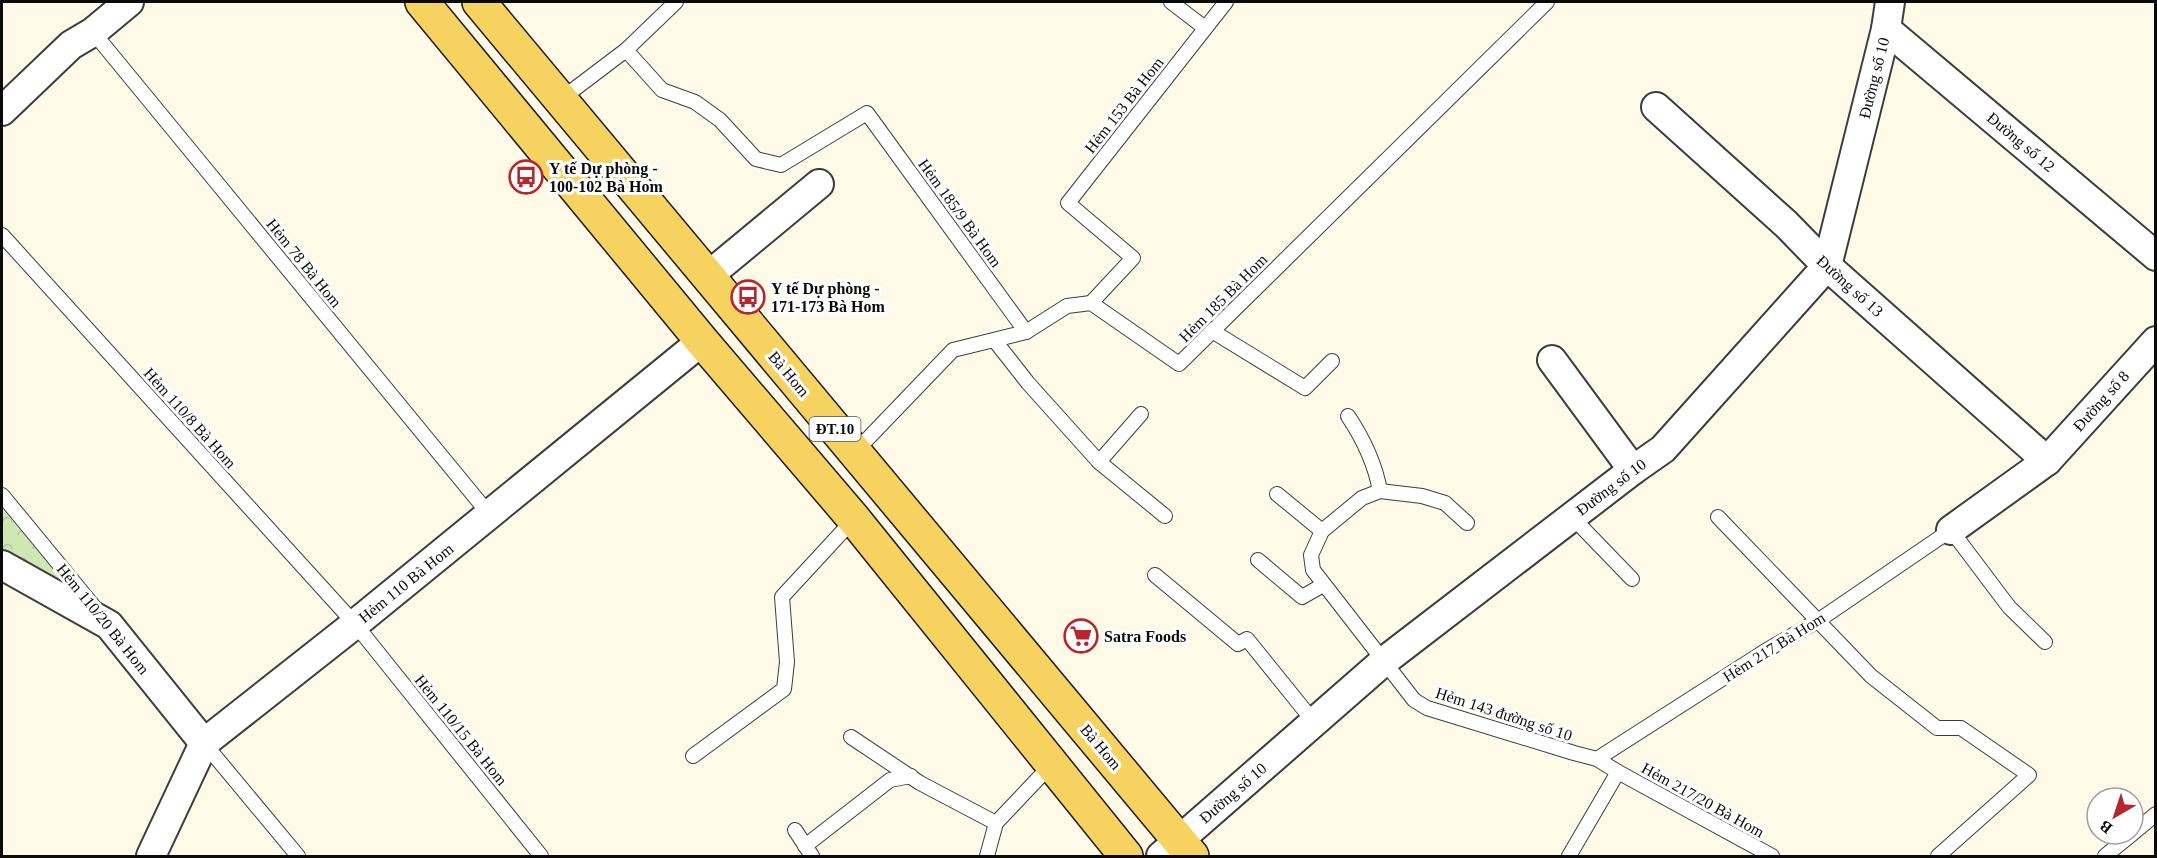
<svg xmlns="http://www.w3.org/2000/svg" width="2157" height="858" viewBox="0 0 2157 858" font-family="'Times New Roman',serif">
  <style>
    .park { fill: url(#park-crowns) }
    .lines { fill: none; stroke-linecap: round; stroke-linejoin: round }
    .lane-casing { stroke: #3d3d3d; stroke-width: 16 }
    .street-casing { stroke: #3d3d3d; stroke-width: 32 }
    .primary-casing { stroke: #1b1b1b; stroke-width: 36 }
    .lane { stroke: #fff; stroke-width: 14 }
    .street { stroke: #fff; stroke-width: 28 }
    .primary { stroke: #f6d260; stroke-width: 33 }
    .labels { text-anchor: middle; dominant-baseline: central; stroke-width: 6; stroke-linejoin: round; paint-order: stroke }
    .shield { fill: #fff; stroke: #545454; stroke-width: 1.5 }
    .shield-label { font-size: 15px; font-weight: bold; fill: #0a0a0a }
    .street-label { font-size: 16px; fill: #0a0a0a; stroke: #fff }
    .poi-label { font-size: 16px; font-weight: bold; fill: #0a0a0a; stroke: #fff; text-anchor: start }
  </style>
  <defs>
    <pattern id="park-crowns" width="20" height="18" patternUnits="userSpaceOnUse" patternTransform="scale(1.5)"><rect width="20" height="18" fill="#cee7b3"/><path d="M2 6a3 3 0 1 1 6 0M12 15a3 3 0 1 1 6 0" fill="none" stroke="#b0c599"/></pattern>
  </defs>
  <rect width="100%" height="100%" fill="#fffae7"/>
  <polygon class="park" points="2,509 74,592 2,557"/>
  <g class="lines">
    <g class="lane-casing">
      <g id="lane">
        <polyline points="1171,2 1205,28"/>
        <polyline points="93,32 489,514"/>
        <polyline points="626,50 662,90 695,102 720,120 756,159 781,165 867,113 1026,332"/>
        <polyline points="560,100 626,50 676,2"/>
        <polyline points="2,235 355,624 541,856"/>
        <polyline points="1091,303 1133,258 1068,203 1226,2"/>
        <polyline points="1212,331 1305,388 1332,361"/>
        <polyline points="995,341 1028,383 1099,462 1165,516"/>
        <path d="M1348,416C1364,440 1375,463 1380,491"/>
        <polyline points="855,452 953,350 1026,332 1067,306 1091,303 1179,364 1547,2"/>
        <polyline points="1099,462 1141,414"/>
        <polyline points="1277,494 1322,531"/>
        <polyline points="2,495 96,609"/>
        <polyline points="1572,517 1632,579"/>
        <polyline points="1718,517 1871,676 1937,728 1961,728 2029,775 1938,856"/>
        <polyline points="1467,523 1445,503 1422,496 1380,491 1362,498 1322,531 1311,555 1313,570 1414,700 1427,708 1574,753 1597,759"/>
        <polyline points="1258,560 1302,597 1323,585"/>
        <polyline points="1155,575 1238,644 1247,639 1314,722"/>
        <polyline points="851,737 920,783 996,823"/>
        <polyline points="204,743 298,856"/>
        <polyline points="693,756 784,689 787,662 782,597 854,519"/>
        <polyline points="1618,772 1772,856"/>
        <polyline points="795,830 812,856"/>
        <polyline points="2133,833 2156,814"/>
        <polyline points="805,846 890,780 911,776"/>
        <polyline points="987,856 996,823 1052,764"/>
        <polyline points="1569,856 1618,772 1597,759 1767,650 1819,620 1951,530 2009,607 2045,642"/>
        <polyline points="2105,856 2132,834"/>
      </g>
    </g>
    <g class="street-casing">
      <g id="street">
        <polyline points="1886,29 2156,256"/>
        <polyline points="1656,107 1786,224 1827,266 2047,461"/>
        <polyline points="2,111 71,45 93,32 129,2"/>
        <polyline points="708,276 819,184"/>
        <polyline points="1552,360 1633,470"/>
        <polyline points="1951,530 2047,461 2156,341"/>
        <polyline points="2,565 109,625 204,743"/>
        <polyline points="151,856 204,743 355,624 702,341"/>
        <polyline points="1161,856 1383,662 1633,470 1663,449 1827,266 1886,29 1890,2"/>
      </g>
    </g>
    <g class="primary-casing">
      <g id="primary">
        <polyline points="422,2 702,341 854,519 1126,856"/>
        <polyline points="479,2 1192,856"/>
      </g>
    </g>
    <use href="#lane" class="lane"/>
    <use href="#street" class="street"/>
    <use href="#primary" class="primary"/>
  </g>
  <defs>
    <g id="bus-ring" transform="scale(1.725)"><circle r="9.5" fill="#fff" stroke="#b6262c" stroke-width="1.5"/><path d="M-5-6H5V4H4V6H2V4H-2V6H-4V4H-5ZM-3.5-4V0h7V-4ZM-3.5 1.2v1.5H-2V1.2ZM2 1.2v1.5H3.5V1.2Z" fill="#b6262c"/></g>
    <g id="supermarket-ring" transform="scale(1.725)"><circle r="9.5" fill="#fff" stroke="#b6262c" stroke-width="1.5"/><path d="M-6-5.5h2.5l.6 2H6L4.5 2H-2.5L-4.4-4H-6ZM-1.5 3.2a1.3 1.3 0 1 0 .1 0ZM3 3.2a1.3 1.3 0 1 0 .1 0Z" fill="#b6262c"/></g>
  </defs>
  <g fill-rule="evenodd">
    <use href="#bus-ring" x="526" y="177"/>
    <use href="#bus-ring" x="748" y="297"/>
    <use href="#supermarket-ring" x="1081" y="636"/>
  </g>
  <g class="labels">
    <rect class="shield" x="809.5" y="417" width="51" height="24" rx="4.5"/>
    <g class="shield-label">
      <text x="835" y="429">ĐT.10</text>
    </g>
    <g class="street-label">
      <text transform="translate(1874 78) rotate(-76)">Đường số 10</text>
      <text transform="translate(1124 105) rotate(-52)">Hẻm 153 Bà Hom</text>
      <text transform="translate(2021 142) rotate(40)">Đường số 12</text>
      <text transform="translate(960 213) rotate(54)">Hẻm 185/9 Bà Hom</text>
      <text transform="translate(304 263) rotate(51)">Hẻm 78 Bà Hom</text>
      <text transform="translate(1850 286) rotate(42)">Đường số 13</text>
      <text transform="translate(1223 298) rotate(-45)">Hẻm 185 Bà Hom</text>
      <text transform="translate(789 374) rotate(50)">Bà Hom</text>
      <text transform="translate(2101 401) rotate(-48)">Đường số 8</text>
      <text transform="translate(190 418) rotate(48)">Hẻm 110/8 Bà Hom</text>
      <text transform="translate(1611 487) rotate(-37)">Đường số 10</text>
      <text transform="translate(406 583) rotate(-39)">Hẻm 110 Bà Hom</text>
      <text transform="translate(103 619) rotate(51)">Hẻm 110/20 Bà Hom</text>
      <text transform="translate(1774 647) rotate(-32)">Hẻm 217 Bà Hom</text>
      <text transform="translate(1504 714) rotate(18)">Hẻm 143 đường số 10</text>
      <text transform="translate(461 730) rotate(51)">Hẻm 110/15 Bà Hom</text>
      <text transform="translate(1101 747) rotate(50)">Bà Hom</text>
      <text transform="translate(1233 793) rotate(-41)">Đường số 10</text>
      <text transform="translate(1703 800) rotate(29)">Hẻm 217/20 Bà Hom</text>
    </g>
    <g class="poi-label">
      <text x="549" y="168">Y tế Dự phòng -<tspan x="549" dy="18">100-102 Bà Hom</tspan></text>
      <text x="771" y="288">Y tế Dự phòng -<tspan x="771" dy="18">171-173 Bà Hom</tspan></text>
      <text x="1104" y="636">Satra Foods</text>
    </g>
  </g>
  <rect width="2157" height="858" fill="none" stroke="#0a0a0a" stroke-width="6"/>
  <g transform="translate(2115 816) rotate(219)"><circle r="28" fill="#ffffff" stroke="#9d9d9d" stroke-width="1.5"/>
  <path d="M0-4.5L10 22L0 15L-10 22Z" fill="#b6262c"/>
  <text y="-9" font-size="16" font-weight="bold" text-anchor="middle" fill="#0a0a0a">B</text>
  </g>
</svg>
